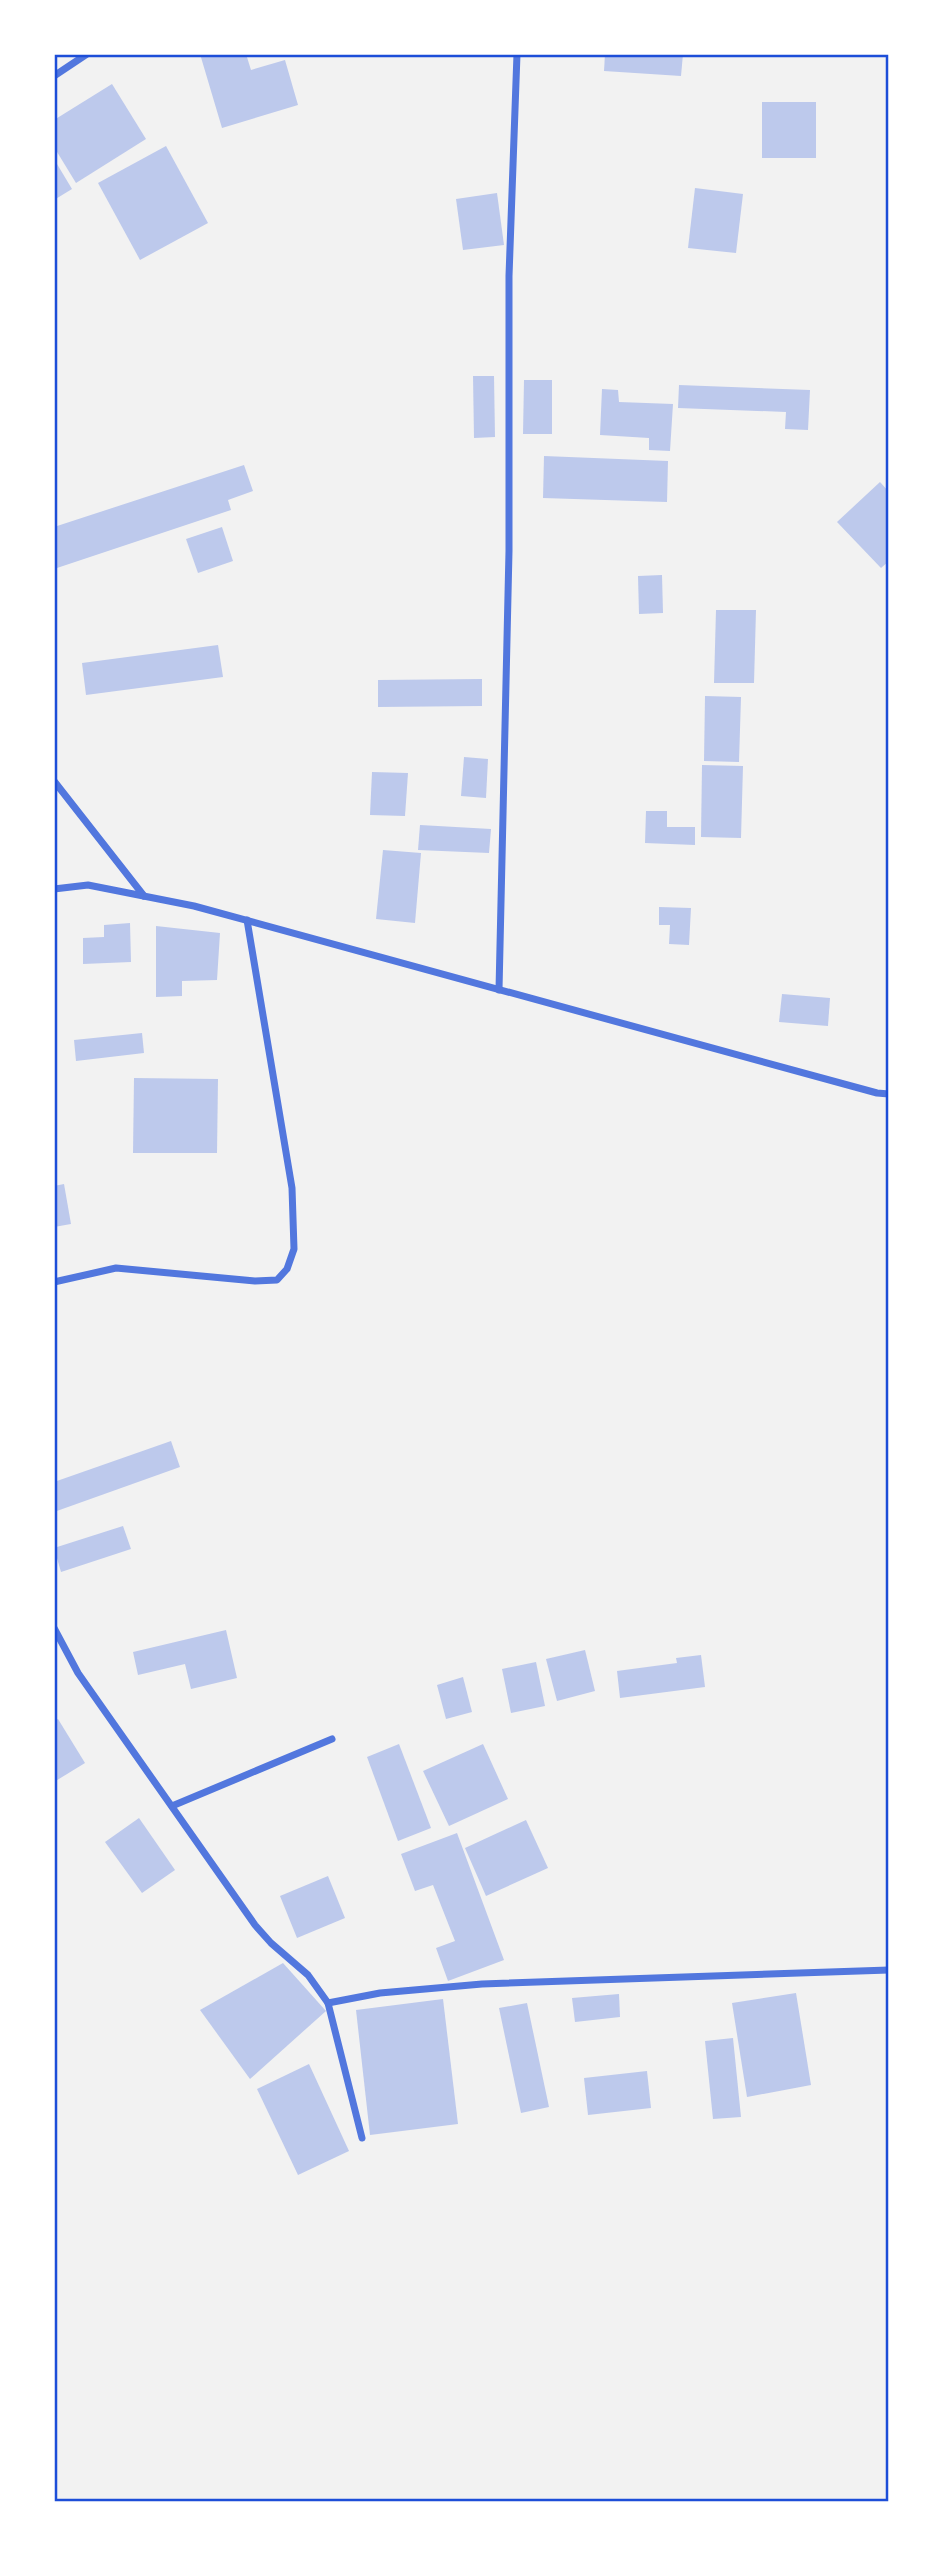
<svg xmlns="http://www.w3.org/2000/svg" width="943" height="2556" viewBox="0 0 943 2556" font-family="'Varela Round',sans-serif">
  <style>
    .building { fill: #bdc9ec }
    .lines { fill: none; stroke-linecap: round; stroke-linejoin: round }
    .minor { stroke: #5277de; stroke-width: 7 }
    .neatline { fill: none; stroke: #1d4ed8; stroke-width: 2.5 }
  </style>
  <rect width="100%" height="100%" fill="#f2f2f2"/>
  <g class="building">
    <polygon points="200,54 246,54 251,70 285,60 298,105 222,128"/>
    <polygon points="605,54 683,54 681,76 604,71"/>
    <polygon points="112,84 146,139 76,183 54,147 54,120"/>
    <rect x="762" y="102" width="54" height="56"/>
    <polygon points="166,146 208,223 140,260 98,183"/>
    <polygon points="54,159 72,189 54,200"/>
    <polygon points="695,188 743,194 736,253 688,248"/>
    <polygon points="497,193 504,245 463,250 456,199"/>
    <polygon points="473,376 494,376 495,437 474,438"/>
    <polygon points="524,380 552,380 552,434 523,434"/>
    <polygon points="679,385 810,390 808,430 785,429 786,412 678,408"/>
    <polygon points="602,389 618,390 619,402 673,404 670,451 649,450 649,438 600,435"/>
    <polygon points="544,456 668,461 667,502 543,498"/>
    <polygon points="244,465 253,491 228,500 231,510 54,569 54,527"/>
    <polygon points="880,482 889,492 889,561 881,568 837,522"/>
    <polygon points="222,527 233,561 198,573 186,539"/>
    <polygon points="662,575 663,613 639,614 638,576"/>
    <polygon points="716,610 756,610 754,683 714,683"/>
    <polygon points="218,645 223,677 86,695 82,663"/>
    <polygon points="482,679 482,706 378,707 378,680"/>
    <polygon points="705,696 741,697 739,762 704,761"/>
    <polygon points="464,757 488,759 486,798 461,796"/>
    <polygon points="702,765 743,766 741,838 701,837"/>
    <polygon points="372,772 408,773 405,816 370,815"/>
    <polygon points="646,811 667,811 667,827 695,827 695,845 645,843"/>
    <polygon points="420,825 491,829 489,853 418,850"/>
    <polygon points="383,850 421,853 415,923 376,919"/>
    <polygon points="659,907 691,908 689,945 669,944 670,925 659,925"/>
    <polygon points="130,923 131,962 83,964 83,938 104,937 104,925"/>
    <polygon points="156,926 220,933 217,980 182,981 182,996 156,997"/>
    <polygon points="782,994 830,998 828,1026 779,1022"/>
    <polygon points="142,1033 144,1053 76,1061 74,1040"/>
    <polygon points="134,1078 218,1079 217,1153 133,1153"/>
    <polygon points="64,1184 71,1224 54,1227 54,1186"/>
    <polygon points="171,1441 180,1467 54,1512 54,1482"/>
    <polygon points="123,1526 131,1549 61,1572 54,1548"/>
    <polygon points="226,1630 237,1678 191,1689 185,1664 138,1675 133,1652"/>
    <polygon points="585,1650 595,1691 557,1701 546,1659"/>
    <polygon points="701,1655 705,1687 620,1698 617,1671 677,1663 676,1658"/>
    <polygon points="536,1662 545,1706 511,1713 502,1669"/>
    <polygon points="463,1677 472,1712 446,1719 437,1685"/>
    <polygon points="58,1719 85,1763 54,1782 54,1721"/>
    <polygon points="399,1744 431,1828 398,1841 367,1757"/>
    <polygon points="483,1744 508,1799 449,1826 423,1771"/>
    <polygon points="139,1818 175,1870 142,1893 105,1842"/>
    <polygon points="526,1820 548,1868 486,1896 465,1848"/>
    <polygon points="457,1833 504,1960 448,1981 436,1948 455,1941 433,1885 415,1891 401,1854"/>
    <polygon points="328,1876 345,1918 297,1938 280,1896"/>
    <polygon points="283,1963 326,2011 250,2079 200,2010"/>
    <polygon points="796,1993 811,2085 747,2097 732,2003"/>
    <polygon points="619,1994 620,2017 575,2022 572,1998"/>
    <polygon points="443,1999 458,2124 370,2135 356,2010"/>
    <polygon points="527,2003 549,2107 521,2113 499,2008"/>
    <polygon points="733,2038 741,2117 713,2119 705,2041"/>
    <polygon points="309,2064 349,2151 298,2175 257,2089"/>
    <polygon points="647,2071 651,2108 588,2115 584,2078"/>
  </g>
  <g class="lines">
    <g class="minor">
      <polyline points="54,76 87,54"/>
      <polyline points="54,781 144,896"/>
      <polyline points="54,889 88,885 194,906 877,1093 889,1094"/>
      <polyline points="499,990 509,551 509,276 517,54"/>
      <polyline points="54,1282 116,1268 255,1281 277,1280 287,1269 294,1249 292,1188 247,920"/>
      <polyline points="54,1628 78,1673 255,1925 271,1943 308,1975 328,2003 362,2138"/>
      <polyline points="172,1806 332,1739"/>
      <polyline points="328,2003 380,1993 482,1984 889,1970"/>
    </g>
  </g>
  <rect width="943" height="2556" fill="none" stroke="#ffffff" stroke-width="112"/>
  <rect x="56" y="56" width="831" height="2444" class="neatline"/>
</svg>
